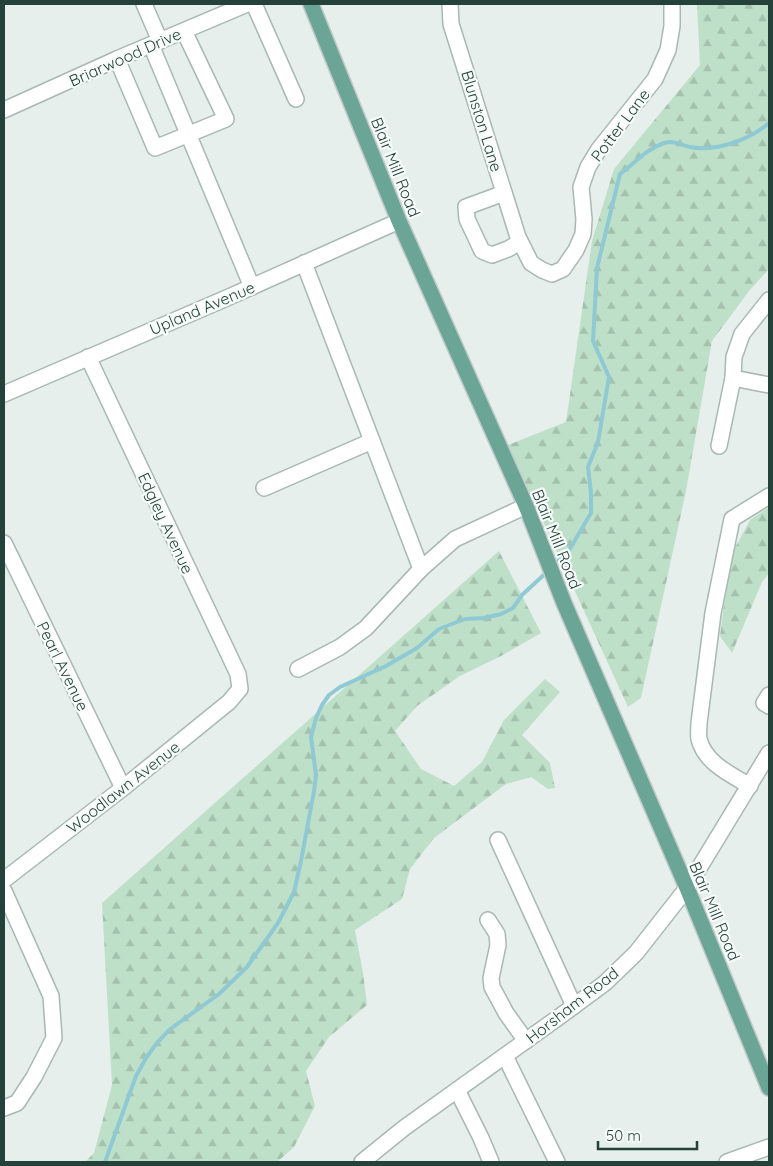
<svg xmlns="http://www.w3.org/2000/svg" width="773" height="1166" viewBox="0 0 773 1166" font-family="Quicksand,sans-serif">
  <style>
    .forest { fill: url(#forest-firs) }
    .lines { fill: none; stroke-linecap: round; stroke-linejoin: round }
    .stream { stroke: #8ec9d4; stroke-width: 4 }
    .minor-casing { stroke: #a8b8b2; stroke-width: 18 }
    .major-casing { stroke: #c2cac8; stroke-width: 18 }
    .minor { stroke: #fff; stroke-width: 15 }
    .major { stroke: #6aa596; stroke-width: 15 }
    .labels { text-anchor: middle; dominant-baseline: central; stroke-width: 4.5; stroke-linejoin: round; paint-order: stroke }
    .street-label { font-size: 16px; fill: #24423a; stroke: #f7fbf9 }
  </style>
  <defs>
    <pattern id="forest-firs" width="22" height="20" patternUnits="userSpaceOnUse" patternTransform="scale(1.25)"><rect width="22" height="20" fill="#bfe0c8"/><path d="M5 1l3.5 6h-7zM16 11l3.5 6h-7z" fill="#a4c1ad"/></pattern>
  </defs>
  <rect width="100%" height="100%" fill="#e6efeb"/>
  <g class="forest">
    <polygon points="697,4 769,4 769,269 749,291 712,341 686,491 641,698 628,707 508,445 566,422 592,241 614,169 700,65"/>
    <polygon points="769,507 769,573 762,582 732,653 720,636 730,557 750,520"/>
    <polygon points="499,551 541,633 503,655 460,676 417,706 395,731 421,769 454,786 482,762 504,720 545,679 560,692 522,735 550,763 555,788 548,789 531,777 506,784 434,838 410,869 402,899 355,930 363,973 367,1005 329,1037 306,1071 315,1106 294,1147 277,1162 85,1162 94,1153 112,1085 102,903"/>
  </g>
  <g class="lines">
    <g class="stream">
      <path d="M554,565L568,552L591,513V493L588,467L598,442L609,377L593,341L597,268L620,174C634,164 646,149 664,143C674,140 680,145 690,147C716,152 749,140 769,123"/>
      <polyline points="105,1162 136,1076 146,1058 156,1044 169,1030 219,994 247,967 278,923 294,892 301,861 314,791 316,775 311,737 316,718 322,705 329,695 340,687 386,666 417,648 439,629 465,619 484,618 501,614 513,608 522,595 547,572"/>
    </g>
    <g class="minor-casing">
      <g id="minor">
        <polyline points="144,4 160,41"/>
        <polyline points="254,4 296,99"/>
        <polyline points="450,4 451,24 518,237 531,263 542,270 552,274 563,269 576,250 583,234 584,219 581,187 588,167 599,149 655,79 668,50 672,26 672,4"/>
        <polyline points="151,45 252,287"/>
        <polyline points="117,59 155,148 226,119 184,31"/>
        <polyline points="4,110 117,59 247,4"/>
        <polyline points="504,193 466,207 467,219 482,251 492,255 508,249 520,242"/>
        <polyline points="304,263 421,569"/>
        <polyline points="733,378 769,385"/>
        <polyline points="4,394 229,297 399,221"/>
        <polyline points="719,446 733,378 734,357 742,334 769,300"/>
        <polyline points="264,488 372,441"/>
        <polyline points="4,543 123,788"/>
        <polyline points="298,669 340,647 366,628 421,569 455,539 526,506"/>
        <polyline points="769,695 764,703 769,706"/>
        <path d="M750,786C730,774 705,763 699,739C698,734 699,728 699,723L713,613L732,519L769,496"/>
        <polyline points="498,840 574,1006"/>
        <polyline points="4,880 123,788 229,702 240,689 238,674 88,357"/>
        <polyline points="4,891 51,996 54,1038 34,1077 17,1103 4,1108"/>
        <polyline points="488,920 497,934 498,945 491,978 492,987 506,1013 526,1041"/>
        <polyline points="505,1056 557,1162"/>
        <polyline points="457,1090 481,1138 491,1162"/>
        <polyline points="362,1162 404,1128 559,1017 605,983 636,953 687,888 769,753"/>
        <polyline points="727,1162 769,1147"/>
      </g>
    </g>
    <g class="major-casing">
      <polyline id="major" points="311,4 399,221 526,506 564,603 687,888 769,1088"/>
    </g>
    <use href="#minor" class="minor"/>
    <use href="#major" class="major"/>
  </g>
  <g class="labels">
    <g class="street-label">
      <text transform="translate(125 57) rotate(-24)">Briarwood Drive</text>
      <text transform="translate(482 121) rotate(73)">Blunston Lane</text>
      <text transform="translate(620 125) rotate(-53)">Potter Lane</text>
      <text transform="translate(396 167) rotate(68)">Blair Mill Road</text>
      <text transform="translate(202 308) rotate(-23)">Upland Avenue</text>
      <text transform="translate(166 523) rotate(65)">Edgley Avenue</text>
      <text transform="translate(557 539) rotate(68)">Blair Mill Road</text>
      <text transform="translate(63 666) rotate(64)">Pearl Avenue</text>
      <text transform="translate(123 787) rotate(-38)">Woodlawn Avenue</text>
      <text transform="translate(715 911) rotate(67)">Blair Mill Road</text>
      <text transform="translate(572 1005) rotate(-38)">Horsham Road</text>
    </g>
  </g>
  <rect width="773" height="1166" fill="none" stroke="#24423a" stroke-width="10"/>
  <path d="M598 1141v8h99v-8" fill="none" stroke="#24423a" stroke-width="2.5"/>
  <text x="606" y="1141" font-size="15" fill="#24423a" stroke="#f7fbf9" stroke-width="4" paint-order="stroke">50 m</text>
</svg>
